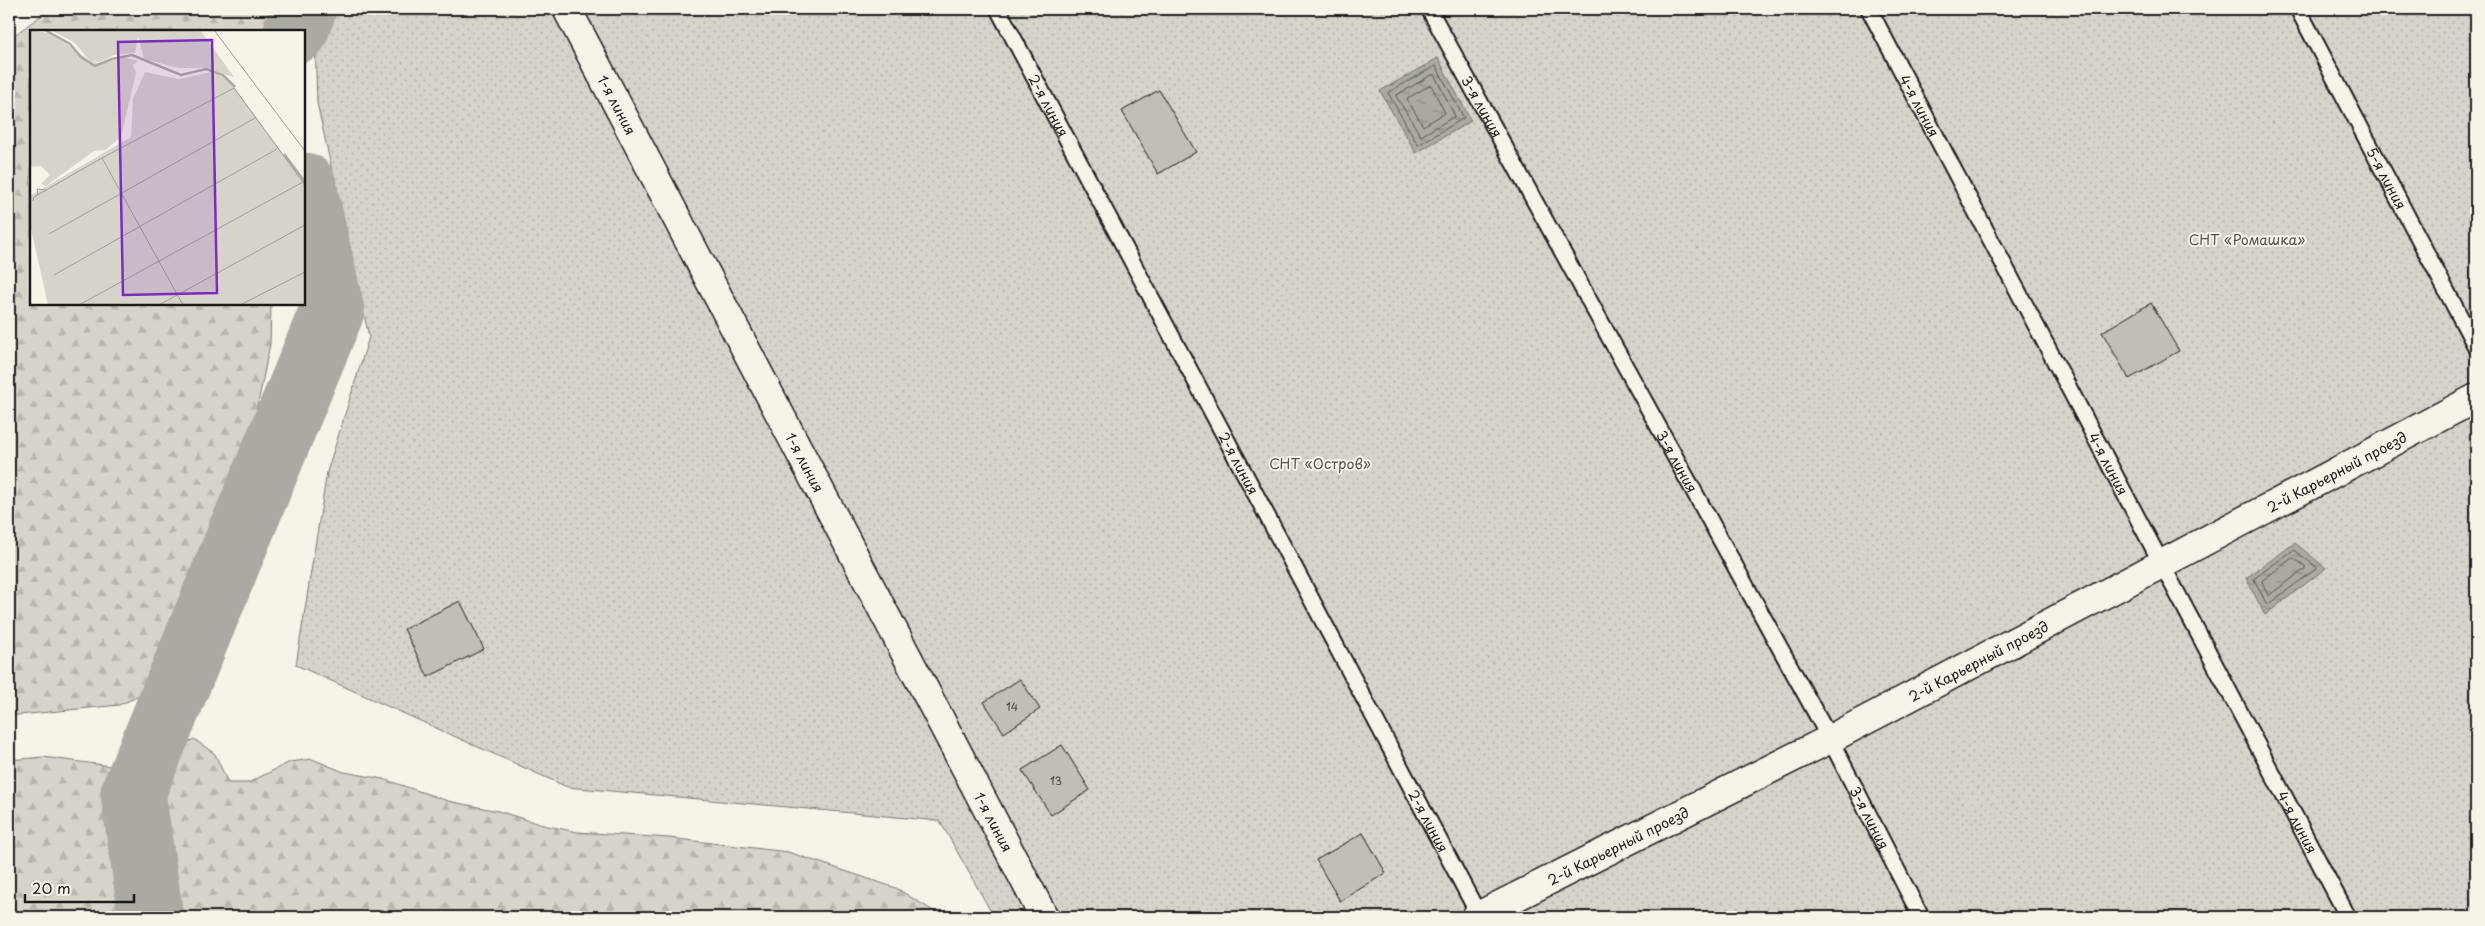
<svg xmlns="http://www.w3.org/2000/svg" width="2485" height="926" viewBox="0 0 2485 926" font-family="'Playpen Sans',sans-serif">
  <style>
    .forest { fill: url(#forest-firs); stroke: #7a7874 }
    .garden { fill: url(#garden-dots); stroke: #7a7874 }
    .water { fill: url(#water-ripples); stroke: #72716c }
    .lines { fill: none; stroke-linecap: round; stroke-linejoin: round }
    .shore { stroke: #565452; stroke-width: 1 }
    .river { stroke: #aca9a2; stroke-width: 65 }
    .building { fill: #c0beb5; stroke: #1c1c1c }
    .service-casing { stroke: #1c1c1c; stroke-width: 19 }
    .minor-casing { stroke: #1c1c1c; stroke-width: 31 }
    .service { stroke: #f7f3e8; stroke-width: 15 }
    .minor { stroke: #f7f3e8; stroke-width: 28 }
    .labels { text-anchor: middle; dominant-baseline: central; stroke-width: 4; stroke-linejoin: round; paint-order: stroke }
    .number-label { font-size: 11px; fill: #454442 }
    .street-label { font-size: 14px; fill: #1c1c1c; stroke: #f7f3e8 }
    .park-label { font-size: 14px; fill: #545351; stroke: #f7f3e8 }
    .inset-river { fill: none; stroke: #aca9a2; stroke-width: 2.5 }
    .inset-road { fill: none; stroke: #9f9d96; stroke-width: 1 }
    .view { fill: #7b2cbf; fill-opacity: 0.15; stroke: #7b2cbf; stroke-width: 2.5 }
    .inset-edge { fill: none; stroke: #1c1c1c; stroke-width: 2.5 }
  </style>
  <defs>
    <pattern id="forest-firs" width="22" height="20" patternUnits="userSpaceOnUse" patternTransform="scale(1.25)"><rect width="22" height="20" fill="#d7d3cb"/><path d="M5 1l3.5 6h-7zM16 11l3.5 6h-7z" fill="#b8b5ae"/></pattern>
    <pattern id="garden-dots" width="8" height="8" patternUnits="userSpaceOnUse" patternTransform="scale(1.25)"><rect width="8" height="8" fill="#d7d3cb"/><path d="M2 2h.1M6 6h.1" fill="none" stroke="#b8b5ae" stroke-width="1.8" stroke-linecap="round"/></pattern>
    <pattern id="water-ripples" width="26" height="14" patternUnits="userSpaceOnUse" patternTransform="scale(1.25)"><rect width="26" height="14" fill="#aca9a2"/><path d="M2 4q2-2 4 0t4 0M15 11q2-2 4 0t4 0" fill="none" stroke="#8b8983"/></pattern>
  </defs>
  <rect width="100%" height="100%" fill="#f7f3e8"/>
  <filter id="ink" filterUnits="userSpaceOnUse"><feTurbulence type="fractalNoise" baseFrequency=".02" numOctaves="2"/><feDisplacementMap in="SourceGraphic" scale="10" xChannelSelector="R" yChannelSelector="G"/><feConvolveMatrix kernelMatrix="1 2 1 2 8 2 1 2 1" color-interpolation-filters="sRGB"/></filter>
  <g filter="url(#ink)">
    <g class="forest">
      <polygon points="50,9 284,9 278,31 31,31 31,304 271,304 270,344 241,487 199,618 176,680 119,705 9,716 9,39"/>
      <polygon points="194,739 215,754 228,783 248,783 290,762 312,759 344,772 383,779 448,801 498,811 543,825 577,832 669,838 788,852 896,888 935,912 939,917 147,917 152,814 169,783 174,750"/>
      <polygon points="43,757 111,766 122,917 9,917 9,760"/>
    </g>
    <polygon class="garden" points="314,9 2476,9 2476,917 994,917 940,821 567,787 296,665 327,472 369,337 317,103"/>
    <g class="water">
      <polygon points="1438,58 1471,121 1416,153 1380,91"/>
      <polygon points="2295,543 2326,568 2265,615 2246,578"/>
    </g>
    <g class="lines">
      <g class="shore">
        <polygon points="1436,66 1464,118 1418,145 1388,93"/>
        <polygon points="1432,75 1435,76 1455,116 1421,136 1396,96"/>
        <polygon points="1431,85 1445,113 1423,126 1407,99"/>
        <polygon points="2294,550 2315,566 2316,569 2267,605 2254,579"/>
        <polygon points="2293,558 2305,566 2305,569 2268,596 2262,581"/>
      </g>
      <g class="river">
        <polyline points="296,31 304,9"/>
        <polyline points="151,917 133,793 332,311 304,185"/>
      </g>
    </g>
    <g class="building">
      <polygon points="1159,90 1196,152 1158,174 1122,111"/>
      <polygon points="2151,303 2179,351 2129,379 2102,332"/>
      <polygon points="460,601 484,649 428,677 404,629"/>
      <polygon points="1020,679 1040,709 1004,733 984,702"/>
      <polygon points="1062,745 1090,790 1051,815 1022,770"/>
      <polygon points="1363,833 1386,873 1340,901 1316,860"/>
    </g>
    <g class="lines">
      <g class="service-casing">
        <g id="service">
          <path id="s1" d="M998,9L1480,917"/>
          <path id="s2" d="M1429,9L1830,739L1921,917"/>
          <path id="s3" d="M1869,9L2348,917"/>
          <path id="s4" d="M2298,9L2476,347"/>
        </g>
      </g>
      <g class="minor-casing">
        <g id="minor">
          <path id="s5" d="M567,9L1044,917"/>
          <path id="s6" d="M1476,917L1830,739L2476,398"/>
        </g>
      </g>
      <use href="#service" class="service"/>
      <use href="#minor" class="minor"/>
    </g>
  </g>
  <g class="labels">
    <g class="number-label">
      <text x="1012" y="706">14</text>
      <text x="1056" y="780">13</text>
    </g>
    <g class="street-label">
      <text stroke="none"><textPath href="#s5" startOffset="108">1-я линия</textPath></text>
      <text stroke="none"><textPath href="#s1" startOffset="109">2-я линия</textPath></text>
      <text stroke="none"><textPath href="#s3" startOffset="109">4-я линия</textPath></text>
      <text stroke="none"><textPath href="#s2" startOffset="111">3-я линия</textPath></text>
      <text stroke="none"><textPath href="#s4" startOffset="191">5-я линия</textPath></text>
      <text stroke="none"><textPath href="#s2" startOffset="516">3-я линия</textPath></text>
      <text stroke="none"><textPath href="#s5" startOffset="512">1-я линия</textPath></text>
      <text stroke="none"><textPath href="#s1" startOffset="514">2-я линия</textPath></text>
      <text stroke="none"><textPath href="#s3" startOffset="514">4-я линия</textPath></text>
      <text stroke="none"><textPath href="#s6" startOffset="969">2-й Карьерный проезд</textPath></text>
      <text stroke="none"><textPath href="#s6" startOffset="564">2-й Карьерный проезд</textPath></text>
      <text stroke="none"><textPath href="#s2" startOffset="921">3-я линия</textPath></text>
      <text stroke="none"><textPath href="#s1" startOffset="919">2-я линия</textPath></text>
      <text stroke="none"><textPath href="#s3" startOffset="919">4-я линия</textPath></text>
      <text stroke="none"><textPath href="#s5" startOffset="918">1-я линия</textPath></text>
      <text stroke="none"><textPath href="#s6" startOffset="159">2-й Карьерный проезд</textPath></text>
    </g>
    <g class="park-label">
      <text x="2247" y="239">СНТ «Ромашка»</text>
      <text x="1320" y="463">СНТ «Остров»</text>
    </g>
  </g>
  <g transform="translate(30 30)">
    <rect width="275" height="275" fill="#f7f3e8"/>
    <path d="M0,0L23,4L60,31L72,34L93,27L108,31L103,35L106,43L91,107L75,120L64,121L16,156L11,154L20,145L11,136L0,137ZM21,0H170L204,47L175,38H148L114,29L108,6L105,23L84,25L70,32L60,31L45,13Z" fill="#d7d3cb"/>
    <path d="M115,42L149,49L182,42L193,47L205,58L275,154V275H18L0,194V166L101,107L103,69Z" fill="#d7d3cb"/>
    <path class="inset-river" d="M15,0L40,14L51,27L65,36L82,29L102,25L151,45L176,39L193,45L205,57M254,124L275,152"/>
    <path class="inset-road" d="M184,0L275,121M72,128L153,275M8,165L7,159L17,160M3,171L4,167L72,128L204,58L275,155M19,204L225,88M24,245L247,119M49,275L273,152M129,275L275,195M210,275L275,242"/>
    <path class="view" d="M182,10L187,263L93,265L88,12Z"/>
    <rect width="275" height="275" class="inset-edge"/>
  </g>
  <rect width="2485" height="926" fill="none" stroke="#f7f3e8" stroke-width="30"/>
  <rect x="15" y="15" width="2455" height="896" fill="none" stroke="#1c1c1c" stroke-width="2" filter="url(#ink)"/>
  <path d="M25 894v8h109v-8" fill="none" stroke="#1c1c1c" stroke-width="2.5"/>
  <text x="32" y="894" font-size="15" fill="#1c1c1c" stroke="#f7f3e8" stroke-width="4" paint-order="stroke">20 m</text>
</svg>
